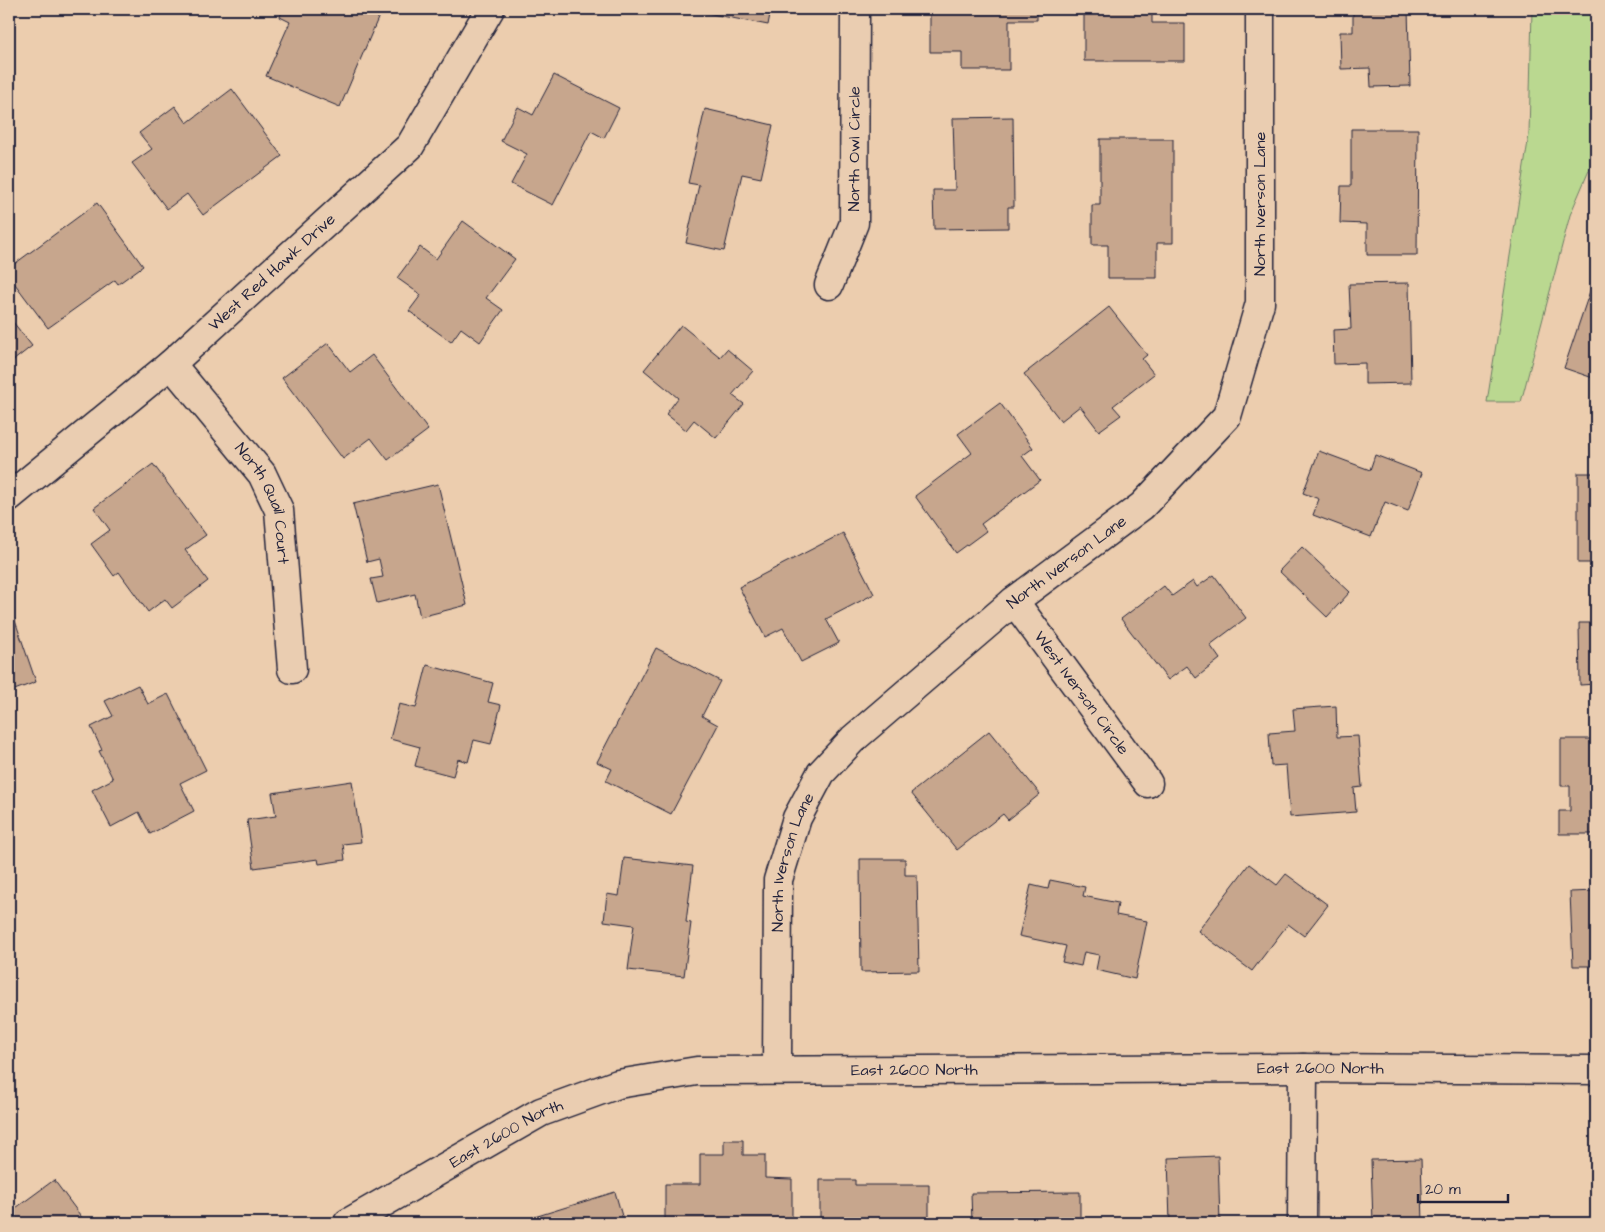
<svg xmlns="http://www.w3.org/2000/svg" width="1605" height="1232" viewBox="0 0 1605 1232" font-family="'Architects Daughter',sans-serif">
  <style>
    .green { fill: #bad890; stroke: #6e7d66 }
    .building { fill: #c7a68d; stroke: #22223b }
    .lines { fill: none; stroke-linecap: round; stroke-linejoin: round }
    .minor-casing { stroke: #22223b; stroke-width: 31 }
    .tertiary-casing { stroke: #22223b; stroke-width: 31 }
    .minor { stroke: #eacdb1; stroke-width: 28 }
    .tertiary { stroke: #eacdb1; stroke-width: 28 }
    .labels { text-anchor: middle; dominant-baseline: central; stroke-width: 5; stroke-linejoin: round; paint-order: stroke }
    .street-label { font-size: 16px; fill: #22223b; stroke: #eacdb1 }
  </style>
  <rect width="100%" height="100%" fill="#eccdae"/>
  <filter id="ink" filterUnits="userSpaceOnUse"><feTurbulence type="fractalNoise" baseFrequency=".02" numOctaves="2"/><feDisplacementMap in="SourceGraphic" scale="10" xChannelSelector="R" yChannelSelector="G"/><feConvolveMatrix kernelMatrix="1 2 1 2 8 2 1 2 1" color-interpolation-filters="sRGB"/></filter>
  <g filter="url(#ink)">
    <polygon class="green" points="1532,9 1596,9 1596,154 1570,215 1521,402 1487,402 1529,135"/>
    <g class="building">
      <polygon points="283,9 382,9 340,107 266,76 290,22 280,17"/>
      <polygon points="686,9 771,9 768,25"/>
      <polygon points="937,9 1037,9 1037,20 1009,20 1009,70 962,70 962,52 930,52 930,11 937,11"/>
      <polygon points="1084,9 1152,9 1152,23 1185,23 1185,61 1084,61"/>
      <polygon points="1353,9 1408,9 1410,86 1371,87 1370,68 1341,69 1340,32 1353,32"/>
      <polygon points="554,75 619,108 604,138 591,131 553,205 511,184 527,154 501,141 518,107 533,115"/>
      <polygon points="232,89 282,156 203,215 187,194 167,209 132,163 152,149 139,133 175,106 187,123"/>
      <polygon points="705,109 773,125 761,178 742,174 724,251 686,243 699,185 688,183"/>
      <polygon points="1013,117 1014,207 1008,207 1008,228 934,229 933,190 955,190 953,118"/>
      <polygon points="1351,129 1418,129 1417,255 1367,255 1367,224 1340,223 1341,186 1351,186"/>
      <polygon points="1100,139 1173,139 1173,243 1157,243 1157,278 1108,278 1108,245 1092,245 1092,205 1100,205"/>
      <polygon points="97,203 143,266 118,284 115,280 48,328 9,276 9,268"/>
      <polygon points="463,221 515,259 486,298 503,310 480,342 461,328 451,342 409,311 421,295 397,278 420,247 436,259"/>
      <polygon points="1409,283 1411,383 1365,384 1365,363 1334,364 1333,330 1351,329 1349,284"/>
      <polygon points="1591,288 1596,289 1596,379 1564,368"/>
      <polygon points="1109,307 1147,355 1142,359 1154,374 1113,406 1121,415 1099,431 1080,406 1061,421 1024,374"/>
      <polygon points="9,317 32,346 9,364"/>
      <polygon points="681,325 720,357 727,349 753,371 732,395 744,404 716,438 694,420 686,430 666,414 678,398 644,370"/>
      <polygon points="328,343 350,372 372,355 428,430 388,460 371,438 343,459 282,378"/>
      <polygon points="1000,403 1033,448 1022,456 1040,480 981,524 986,531 956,553 915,496 972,453 958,434"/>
      <polygon points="1319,451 1370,470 1375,455 1422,473 1408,511 1385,502 1371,537 1313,515 1319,499 1303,493"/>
      <polygon points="153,464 206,535 185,550 208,581 172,608 165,599 148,612 119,572 114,576 91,544 110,530 94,508"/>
      <rect x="1578" y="473" width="18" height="90"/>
      <polygon points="438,484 467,605 420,617 415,594 377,603 371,579 383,577 379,559 367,562 353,504"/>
      <polygon points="843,533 874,594 826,619 839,643 801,662 783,628 765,637 739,587"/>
      <polygon points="1302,547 1350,592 1327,617 1279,571"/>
      <polygon points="1214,575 1246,618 1210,645 1220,659 1196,678 1187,666 1168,680 1121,619 1164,586 1172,596 1193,581 1197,587"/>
      <polygon points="11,609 36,682 9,692 9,610"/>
      <polygon points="1579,623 1596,623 1596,684 1580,685"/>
      <polygon points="656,648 720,681 702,716 718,725 671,814 606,781 612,769 597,762"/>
      <polygon points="427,665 493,683 488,702 501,705 491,744 474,740 468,762 458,759 453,776 415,766 420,747 390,739 399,704 416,708"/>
      <polygon points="138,685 148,704 168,694 206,770 180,783 194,811 150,834 139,812 111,827 92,790 113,779 99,751 102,750 91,727 113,716 105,701"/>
      <polygon points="1336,706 1337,737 1358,736 1362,787 1354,788 1356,812 1290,817 1286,765 1271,766 1269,733 1295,731 1293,709"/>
      <polygon points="989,731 1040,794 1008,820 1003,814 957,850 911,793"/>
      <polygon points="1561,739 1596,739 1596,834 1559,834 1559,811 1570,811 1570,786 1561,786"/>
      <polygon points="352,781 361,842 343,844 345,860 319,864 318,859 254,868 247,820 276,816 272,793"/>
      <polygon points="624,858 693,866 686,922 691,923 684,976 628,970 634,925 604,921 607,894 619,896"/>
      <polygon points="860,859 905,859 905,875 917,875 919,971 861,972"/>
      <polygon points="1249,864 1277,885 1286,874 1328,905 1304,936 1288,924 1252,971 1198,931"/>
      <polygon points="1050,880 1085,887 1083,896 1118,903 1116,915 1147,921 1135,979 1096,970 1099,955 1084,952 1081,966 1062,962 1066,946 1019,936 1031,885 1048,889"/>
      <polygon points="1596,891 1596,966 1573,966 1570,892"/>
      <polygon points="724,1140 743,1140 743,1155 765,1155 765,1178 792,1179 792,1223 665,1223 665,1184 700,1184 700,1154 724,1154"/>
      <polygon points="1218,1156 1220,1223 1170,1223 1168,1158"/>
      <polygon points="1421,1159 1423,1223 1373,1223 1371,1160"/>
      <polygon points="54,1180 86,1223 9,1223 9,1213"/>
      <polygon points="820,1180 855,1180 855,1185 929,1185 929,1223 820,1223"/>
      <polygon points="615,1192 624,1223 515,1223"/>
      <polygon points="1080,1192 1080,1223 972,1223 971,1193"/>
    </g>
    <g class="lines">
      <g class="minor-casing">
        <g id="minor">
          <path id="s1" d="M829,285L854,223L855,9"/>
          <path id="s2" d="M171,364L262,474L279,510L292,669"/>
          <path id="s3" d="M9,497L171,364L410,146L490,9"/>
          <path id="s4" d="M1014,601L1148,783"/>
          <path id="s5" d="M777,1070L778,880L797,818L821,773L853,739L1014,601L1142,506L1227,416L1260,303V9"/>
          <polyline points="1302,1223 1303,1068"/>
        </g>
      </g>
      <g class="tertiary-casing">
        <g id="tertiary">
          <path id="s6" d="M348,1223L541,1112L618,1084L697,1071L1303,1068L1596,1070"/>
        </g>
      </g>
      <use href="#minor" class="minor"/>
      <use href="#tertiary" class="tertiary"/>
    </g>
  </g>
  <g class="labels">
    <g class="street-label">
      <text stroke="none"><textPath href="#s1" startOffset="141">North Owl Circle</textPath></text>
      <text transform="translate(1260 204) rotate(-90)">North Iverson Lane</text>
      <text stroke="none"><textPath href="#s3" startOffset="346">West Red Hawk Drive</textPath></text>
      <text stroke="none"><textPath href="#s2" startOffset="171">North Quail Court</textPath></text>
      <text stroke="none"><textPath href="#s5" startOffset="630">North Iverson Lane</textPath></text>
      <text stroke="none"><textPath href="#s4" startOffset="114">West Iverson Circle</textPath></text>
      <text stroke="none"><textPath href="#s5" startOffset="210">North Iverson Lane</textPath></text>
      <text stroke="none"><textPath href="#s6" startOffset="1008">East 2600 North</textPath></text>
      <text stroke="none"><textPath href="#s6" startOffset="602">East 2600 North</textPath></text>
      <text stroke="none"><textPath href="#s6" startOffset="182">East 2600 North</textPath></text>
    </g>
  </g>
  <rect width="1605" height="1232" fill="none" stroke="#eacdb1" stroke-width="30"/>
  <rect x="15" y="15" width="1575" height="1202" fill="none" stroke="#22223b" stroke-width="2" filter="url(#ink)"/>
  <path d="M1418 1194v8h90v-8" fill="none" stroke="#22223b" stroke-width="2.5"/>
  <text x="1425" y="1194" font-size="15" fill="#22223b" stroke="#eacdb1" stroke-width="4" paint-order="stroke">20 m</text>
</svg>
